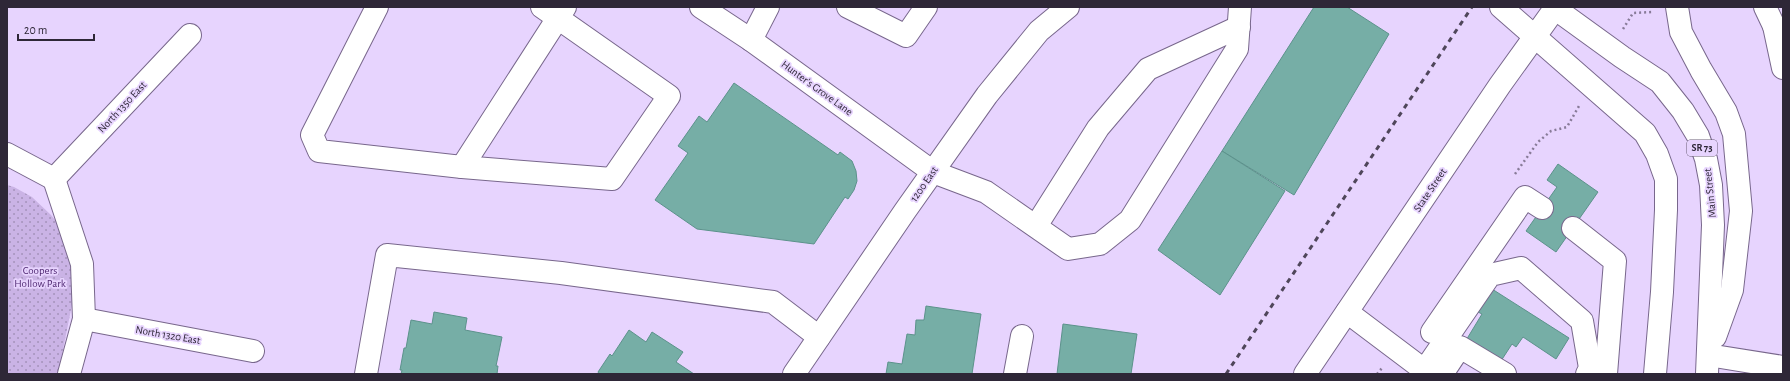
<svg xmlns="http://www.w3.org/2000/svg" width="1790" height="381" viewBox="0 0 1790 381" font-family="'Alegreya Sans',sans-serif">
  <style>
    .park { fill: url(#park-dots) }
    .building { fill: #76aea6; stroke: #5c928b }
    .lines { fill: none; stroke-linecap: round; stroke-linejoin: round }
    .minor-casing { stroke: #78678c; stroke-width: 24 }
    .major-casing { stroke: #78678c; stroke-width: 24 }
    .path { stroke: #887b98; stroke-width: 2.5; stroke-dasharray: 2 3; stroke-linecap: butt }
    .minor { stroke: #fff; stroke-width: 22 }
    .major { stroke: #fff; stroke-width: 22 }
    .rail { stroke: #4f465a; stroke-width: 3; stroke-dasharray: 5 5; stroke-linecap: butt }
    .labels { text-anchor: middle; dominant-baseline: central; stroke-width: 3.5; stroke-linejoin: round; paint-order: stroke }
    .shield { fill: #e7d4fe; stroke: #665b73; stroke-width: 1 }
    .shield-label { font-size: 10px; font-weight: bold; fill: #2e2737 }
    .street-label { font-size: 11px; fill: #2e2737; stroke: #e7d4fe }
    .park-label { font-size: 11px; fill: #502972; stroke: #e7d4fe }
  </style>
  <defs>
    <pattern id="park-dots" width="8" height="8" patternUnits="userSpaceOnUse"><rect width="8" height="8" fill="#cab3e5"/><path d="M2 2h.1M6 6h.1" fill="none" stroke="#a492ba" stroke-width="1.8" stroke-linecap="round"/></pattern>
  </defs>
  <rect width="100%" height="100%" fill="#e7d4fe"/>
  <polygon class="park" points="7,185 14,187 32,197 51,215 60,226 69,247 75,290 58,374 7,374"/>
  <g class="building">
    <polygon points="1314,7 1347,7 1389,34 1294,195 1222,151"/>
    <polygon points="734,83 838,155 840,152 852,161 856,171 857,181 854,190 848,199 845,197 814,244 697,229 655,200 688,153 678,146 699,116 707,122"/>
    <polygon points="1222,151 1285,191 1220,295 1158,250"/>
    <polygon points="1558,164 1598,192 1556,252 1526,231 1557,187 1547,180"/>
    <polygon points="1492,289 1569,338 1556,359 1523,337 1516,347 1512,344 1499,364 1465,342 1482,314 1478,312"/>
    <polygon points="926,306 981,314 972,374 886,374 888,362 902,364 907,334 915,335 916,320 924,320"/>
    <polygon points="434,312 467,318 465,330 502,337 496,366 498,366 497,374 401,374 402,370 400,370 404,348 406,348 411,320 432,324"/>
    <polygon points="1063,324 1137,334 1131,374 1057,374"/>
    <polygon points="629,330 646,342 652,332 683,352 676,362 694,374 599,374 598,372 610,354 612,356"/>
  </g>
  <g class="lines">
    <g class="minor-casing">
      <g id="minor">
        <polyline points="377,7 312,135 319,151 462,167 612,179 669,96 542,7"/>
        <polyline points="701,7 751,40 933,172 986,192 1068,249 1100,244 1130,220 1237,49 1240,7"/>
        <polyline points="848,7 906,36 926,7"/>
        <polyline points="1765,7 1774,26 1783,29"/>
        <polyline points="1774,26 1783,68"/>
        <polyline points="751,40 768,7"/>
        <polyline points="7,154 54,179"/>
        <polyline points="462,167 565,7"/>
        <polyline points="54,179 82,264 84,319 69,374"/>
        <polyline points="54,179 190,35"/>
        <polyline points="1036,226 1098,128 1148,69 1239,27"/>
        <polyline points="1573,228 1615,261 1606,374"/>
        <polyline points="1347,312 1424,370 1432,374"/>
        <polyline points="84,319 253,351"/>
        <polyline points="1432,332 1525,197 1542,208"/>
        <polyline points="1708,355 1783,367"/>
        <polyline points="366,374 387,255 561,273 773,302 819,337"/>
        <polyline points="1015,374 1022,336"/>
        <polyline points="1422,374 1490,275 1521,268 1582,321 1590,368 1587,374"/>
        <polyline points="1442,374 1460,347 1505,374"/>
      </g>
    </g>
    <g class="major-casing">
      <g id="major">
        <polyline points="1501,7 1645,133 1657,154 1666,179 1666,210 1662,292 1655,374"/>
        <polyline points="1553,7 1622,57 1660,82 1683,111 1698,136 1706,159 1711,185 1713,225 1707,374"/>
        <polyline points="1677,7 1681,32 1701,70 1726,112 1734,134 1741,211 1732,290 1715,337"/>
        <polyline points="794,374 905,211 987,95 1039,31 1068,7"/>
        <polyline points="1305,374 1500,85 1556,7"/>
      </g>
    </g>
    <g class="path">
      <polyline points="1623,29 1633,13 1653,12"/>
      <polyline points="1515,174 1538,142 1551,131 1567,127 1579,106"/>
      <polyline points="1377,374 1382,368"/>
    </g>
    <use href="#minor" class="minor"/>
    <use href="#major" class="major"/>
    <polyline class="rail" points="1226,374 1472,7"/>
  </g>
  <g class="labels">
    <rect class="shield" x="1687" y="140" width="30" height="16" rx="3"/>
    <g class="shield-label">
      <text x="1702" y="148">SR 73</text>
    </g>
    <g class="street-label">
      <text transform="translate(817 88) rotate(36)">Hunter's Grove Lane</text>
      <text transform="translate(122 107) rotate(-47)">North 1350 East</text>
      <text transform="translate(924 184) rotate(-55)">1200 East</text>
      <text transform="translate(1430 190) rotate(-56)">State Street</text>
      <text transform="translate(1710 193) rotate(-96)">Main Street</text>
      <text transform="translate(168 335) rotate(10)">North 1320 East</text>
    </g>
    <g class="park-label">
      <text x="40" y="270">Coopers<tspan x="40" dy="13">Hollow Park</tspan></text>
    </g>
  </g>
  <rect width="1790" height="381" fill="none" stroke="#2e2737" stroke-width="16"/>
  <path d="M18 34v6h76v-6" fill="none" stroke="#2e2737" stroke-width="2"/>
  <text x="24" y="34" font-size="12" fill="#2e2737" stroke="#e7d4fe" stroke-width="3" paint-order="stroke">20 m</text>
</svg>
